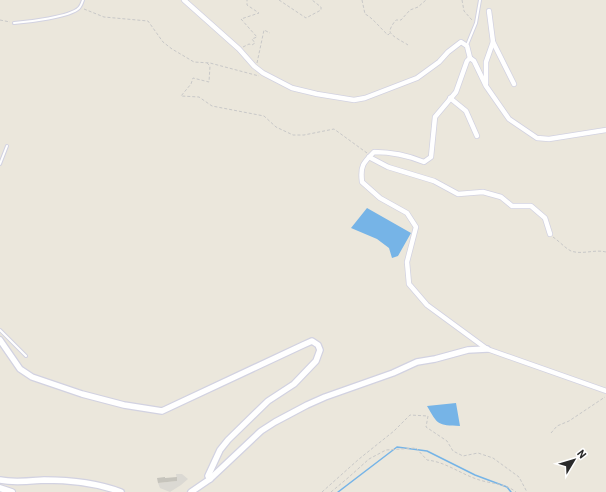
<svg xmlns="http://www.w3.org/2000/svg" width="606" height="492" viewBox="0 0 606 492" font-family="Barlow,sans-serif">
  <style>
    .plaza { fill: #dbd9d3 }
    .water { fill: #76b4e7 }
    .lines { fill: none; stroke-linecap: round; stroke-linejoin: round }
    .stream { stroke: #76b4e7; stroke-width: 1.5 }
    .building { fill: #c6c4bc }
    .service-casing { stroke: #d2d2e1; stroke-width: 4 }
    .minor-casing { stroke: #d2d2e1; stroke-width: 6 }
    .tertiary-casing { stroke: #d2d2e1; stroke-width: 8 }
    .secondary-casing { stroke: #d2d2e1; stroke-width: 8 }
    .path { stroke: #c8c8c8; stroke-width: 1; stroke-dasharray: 3 2; stroke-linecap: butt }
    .service { stroke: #fff; stroke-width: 2 }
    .minor { stroke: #fff; stroke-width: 4.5 }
    .tertiary { stroke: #fff; stroke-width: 5.5 }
    .secondary { stroke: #fff; stroke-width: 6 }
  </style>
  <rect width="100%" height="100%" fill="#ebe7dc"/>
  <polygon class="plaza" points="176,474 182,474 188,479 181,485 170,492 160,488 158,483 177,481"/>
  <g class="water">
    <polygon points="367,208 411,233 398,256 392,258 389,248 377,239 351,228"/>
    <path d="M456,403L460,426C437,425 438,425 427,406Z"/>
  </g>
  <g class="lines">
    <polyline class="stream" points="338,492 397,447 427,451 475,475 507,487 511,492"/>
  </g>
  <polygon class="building" points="165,477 165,478 177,477 177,481 158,483 157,478"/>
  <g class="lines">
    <g class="service-casing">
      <g id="service">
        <path d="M14,23C28,22 70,17 79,8C81,6 82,3 83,0"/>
        <polyline points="467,45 476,23 480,0"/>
        <polyline points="0,164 7,146"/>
        <polyline points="0,330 26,356"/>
      </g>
    </g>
    <g class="minor-casing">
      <g id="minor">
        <polyline points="184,0 239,49 254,66 263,73 292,88 317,94 354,100 365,98 417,78 439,62 448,52 461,42 467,46 470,58"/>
        <polyline points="489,11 493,42 514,84"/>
        <polyline points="486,84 486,62 493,42"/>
        <polyline points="450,98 466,111 477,136"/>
        <path d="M606,130L549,139L537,138L509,119L486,86L474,61L470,58L467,61L456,92L435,117L431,157L424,162C407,155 392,152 374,152C363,163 360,166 362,182L380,198L407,213L416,227L407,262L409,284L427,305L487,349L606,391"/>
        <polyline points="369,157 388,167 434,181 458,194 483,192 501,197 512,206 531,206 545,218 550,234"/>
      </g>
    </g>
    <g class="tertiary-casing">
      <g id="tertiary">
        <polyline points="0,340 20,369 32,377 82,394 124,405 162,411 303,345 312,341 318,345 320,350 316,361 294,384 268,401 228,440 220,450 208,476 210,479"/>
        <path d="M0,480C14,483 29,481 44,480C69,480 97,483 121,492"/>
        <polyline points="191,492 210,479 261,431 275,422 307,405 325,397 393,373 417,362 435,359 468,350 487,349"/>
      </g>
    </g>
    <g class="secondary-casing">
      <polyline id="secondary" points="0,488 12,492"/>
    </g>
    <g class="path">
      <polyline points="279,0 306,18 321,10 321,7 312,0"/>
      <path d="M362,0L365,14C372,17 382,30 388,35L390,33"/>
      <polyline points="462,0 464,11 472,20"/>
      <polyline points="84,9 104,17 148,21 163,42 172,49 194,62 210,63 259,76"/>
      <polyline points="0,20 10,22"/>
      <path d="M408,45C404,42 390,36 390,31C390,28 394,22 396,20H401L410,10L418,7L426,0"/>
      <polyline points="243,47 249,44 252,45 255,43 252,39 257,37 241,19 259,13 247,5 247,0"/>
      <polyline points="207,63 210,66 209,82 193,78 191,84 181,96 199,97 212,106 264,116 276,127 293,135 304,135 334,129 367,153"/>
      <polyline points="257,63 264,30 270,33"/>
      <path d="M553,237C559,241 565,248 571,251C582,255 595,249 606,252"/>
      <polyline points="551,433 557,426 569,421 605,397"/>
      <polyline points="322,492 359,459 394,431 410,415 428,416 426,427 447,441 453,451 463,456 478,453 493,458 519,477 527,492"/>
      <path d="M331,492L349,477L369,459L386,450L416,448L427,460C447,462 463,476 483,481C495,484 506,484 516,492"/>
    </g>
    <use href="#service" class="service"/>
    <use href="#minor" class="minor"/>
    <use href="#tertiary" class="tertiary"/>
    <use href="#secondary" class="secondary"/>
  </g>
  <g transform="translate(574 460) rotate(52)" stroke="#ffffff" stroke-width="3" paint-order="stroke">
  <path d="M0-3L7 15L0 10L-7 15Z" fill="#2a2a2a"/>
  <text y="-6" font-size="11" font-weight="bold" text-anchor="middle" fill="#2a2a2a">N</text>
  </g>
</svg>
